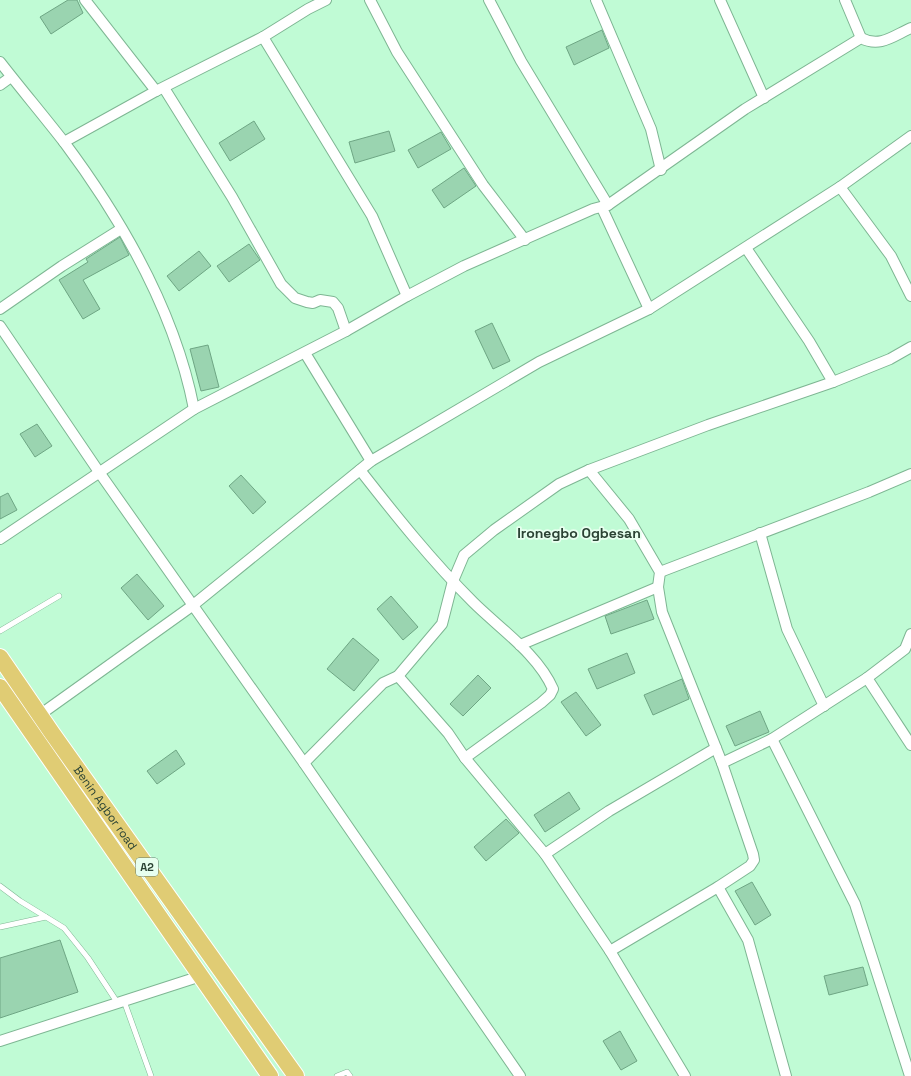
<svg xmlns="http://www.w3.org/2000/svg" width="911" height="1076" viewBox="0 0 911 1076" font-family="'Space Grotesk',sans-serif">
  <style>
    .building { fill: #9ad4b0; stroke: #6ea684 }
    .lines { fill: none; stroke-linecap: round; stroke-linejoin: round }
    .service-casing { stroke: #7eb693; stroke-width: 6 }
    .minor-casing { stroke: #7eb693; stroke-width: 12 }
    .trunk-casing { stroke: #fff; stroke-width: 18 }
    .service { stroke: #fff; stroke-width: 5 }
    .minor { stroke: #fff; stroke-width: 10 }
    .trunk { stroke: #e0cc74; stroke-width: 16 }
    .labels { text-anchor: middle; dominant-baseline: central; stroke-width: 3.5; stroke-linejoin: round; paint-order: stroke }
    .shield { fill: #e7ffef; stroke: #637b6c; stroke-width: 1 }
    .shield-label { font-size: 11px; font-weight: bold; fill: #2b4334 }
    .street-label { font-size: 12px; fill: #2b4334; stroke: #e7ffef }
    .quarter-label { font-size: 14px; font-weight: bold; fill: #2b4334; stroke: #e7ffef }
  </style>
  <rect width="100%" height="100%" fill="#c0fbd5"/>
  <g class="building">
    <polygon points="68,0 77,0 83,13 51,34 40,17"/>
    <polygon points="602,30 609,48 574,65 566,47"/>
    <polygon points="254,121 265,139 230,161 219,143"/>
    <polygon points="389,131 395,151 355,163 349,142"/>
    <polygon points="441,132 451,149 418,168 408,150"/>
    <polygon points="464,168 476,186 444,208 432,190"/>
    <polygon points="120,237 129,255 83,280 100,309 83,319 59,280 88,262 86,259"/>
    <polygon points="249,244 260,260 229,282 217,266"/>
    <polygon points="199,251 211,266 179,291 167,276"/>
    <polygon points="492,323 510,361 493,369 475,331"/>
    <polygon points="208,345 219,387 201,391 190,349"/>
    <polygon points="37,424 52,446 35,457 20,434"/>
    <polygon points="241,475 266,502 253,514 229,486"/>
    <polygon points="8,493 17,510 0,519 0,497"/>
    <polygon points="137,574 164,606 148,620 121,588"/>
    <polygon points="391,596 418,627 403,640 377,609"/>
    <polygon points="647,600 654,619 611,634 605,616"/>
    <polygon points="353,638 379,660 354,691 327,669"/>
    <polygon points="627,653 635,673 597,689 588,669"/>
    <polygon points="478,675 491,688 463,716 450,704"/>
    <polygon points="682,679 689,699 653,715 644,695"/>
    <polygon points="576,692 601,725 586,736 561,702"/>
    <polygon points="760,711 769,732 735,746 726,726"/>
    <polygon points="176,750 185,764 157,784 147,771"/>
    <polygon points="569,792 580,809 545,832 534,815"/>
    <polygon points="506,819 519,833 486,861 474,847"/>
    <polygon points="752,882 771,915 755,925 735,891"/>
    <polygon points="60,940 78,992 0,1018 0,958"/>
    <polygon points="863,967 868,985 829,995 824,976"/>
    <polygon points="620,1031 637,1061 621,1070 603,1041"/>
  </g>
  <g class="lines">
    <g class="service-casing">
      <g id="service">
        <polyline points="0,631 59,596"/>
        <polyline points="0,886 20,901 64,928 88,958 117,1002"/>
        <polyline points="0,927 46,917"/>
        <polyline points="124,1001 151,1076"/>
        <polyline points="337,1076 347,1072 350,1076"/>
      </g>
    </g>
    <g class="minor-casing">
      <g id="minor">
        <polyline points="85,0 156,91"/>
        <polyline points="370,0 397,52 483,185 525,240"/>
        <polyline points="489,0 521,61 608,205"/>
        <polyline points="596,0 651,129 661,170"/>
        <polyline points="720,0 764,98"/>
        <polyline points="845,0 861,38"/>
        <polyline points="263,37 372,216 407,296"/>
        <path d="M0,62C21,89 43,115 64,142C123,221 175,311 194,409"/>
        <polyline points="0,85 11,77"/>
        <polyline points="164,88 232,197 281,284 295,298 307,302 313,303 320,300 333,302 338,308 346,331"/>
        <polyline points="64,142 156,91 263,37 308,9 326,0"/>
        <polyline points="840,187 891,256 911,296"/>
        <polyline points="602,208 649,309"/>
        <polyline points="746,248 809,341 833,382"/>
        <polyline points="0,309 62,266 121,229"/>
        <polyline points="0,326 99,472 304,763 520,1076"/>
        <polyline points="305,353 371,461"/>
        <path d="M360,470C396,516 431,560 473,602C499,628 538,654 553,689L550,695L541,703L465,758"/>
        <polyline points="589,470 629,519 660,572 658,587 662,612 722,763 753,854 754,860 750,866 718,887 610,951"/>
        <polyline points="760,533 787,629 824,706"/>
        <path d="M0,539L194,409L346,331L407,296L464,266L593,209L608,205L745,109L861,38C880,48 893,36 911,28"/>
        <polyline points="660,572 869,492 911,474"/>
        <polyline points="520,645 658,587"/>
        <polyline points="398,676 448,733 465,758 545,854 610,951 685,1076"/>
        <polyline points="867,678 911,745"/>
        <polyline points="41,714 192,606 371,461 539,362 649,309 840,187 911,136"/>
        <polyline points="772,739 855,904 910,1076"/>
        <polyline points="304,763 383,683 398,676 442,624 453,581 464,555 494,530 559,484 589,470 708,425 833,382 890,359 911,347"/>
        <polyline points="722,763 772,739 867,678 905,649 911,634"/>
        <polyline points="545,854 609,811 716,748"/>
        <polyline points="718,887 748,940 786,1076"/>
        <polyline points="0,1041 201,976"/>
      </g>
    </g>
    <g class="trunk-casing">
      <g id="trunk">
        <path id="s1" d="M0,657L52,733L296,1076"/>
        <polyline points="0,687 270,1076"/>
      </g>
    </g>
    <use href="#service" class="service"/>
    <use href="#minor" class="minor"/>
    <use href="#trunk" class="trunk"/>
  </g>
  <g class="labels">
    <rect class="shield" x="136" y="858" width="22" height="18" rx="3"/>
    <g class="shield-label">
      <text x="147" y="867">A2</text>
    </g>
    <g class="street-label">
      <text stroke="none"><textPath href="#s1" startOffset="184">Benin Agbor road</textPath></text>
    </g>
    <g class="quarter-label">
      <text x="579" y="533">Ironegbo Ogbesan</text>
    </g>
  </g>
</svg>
